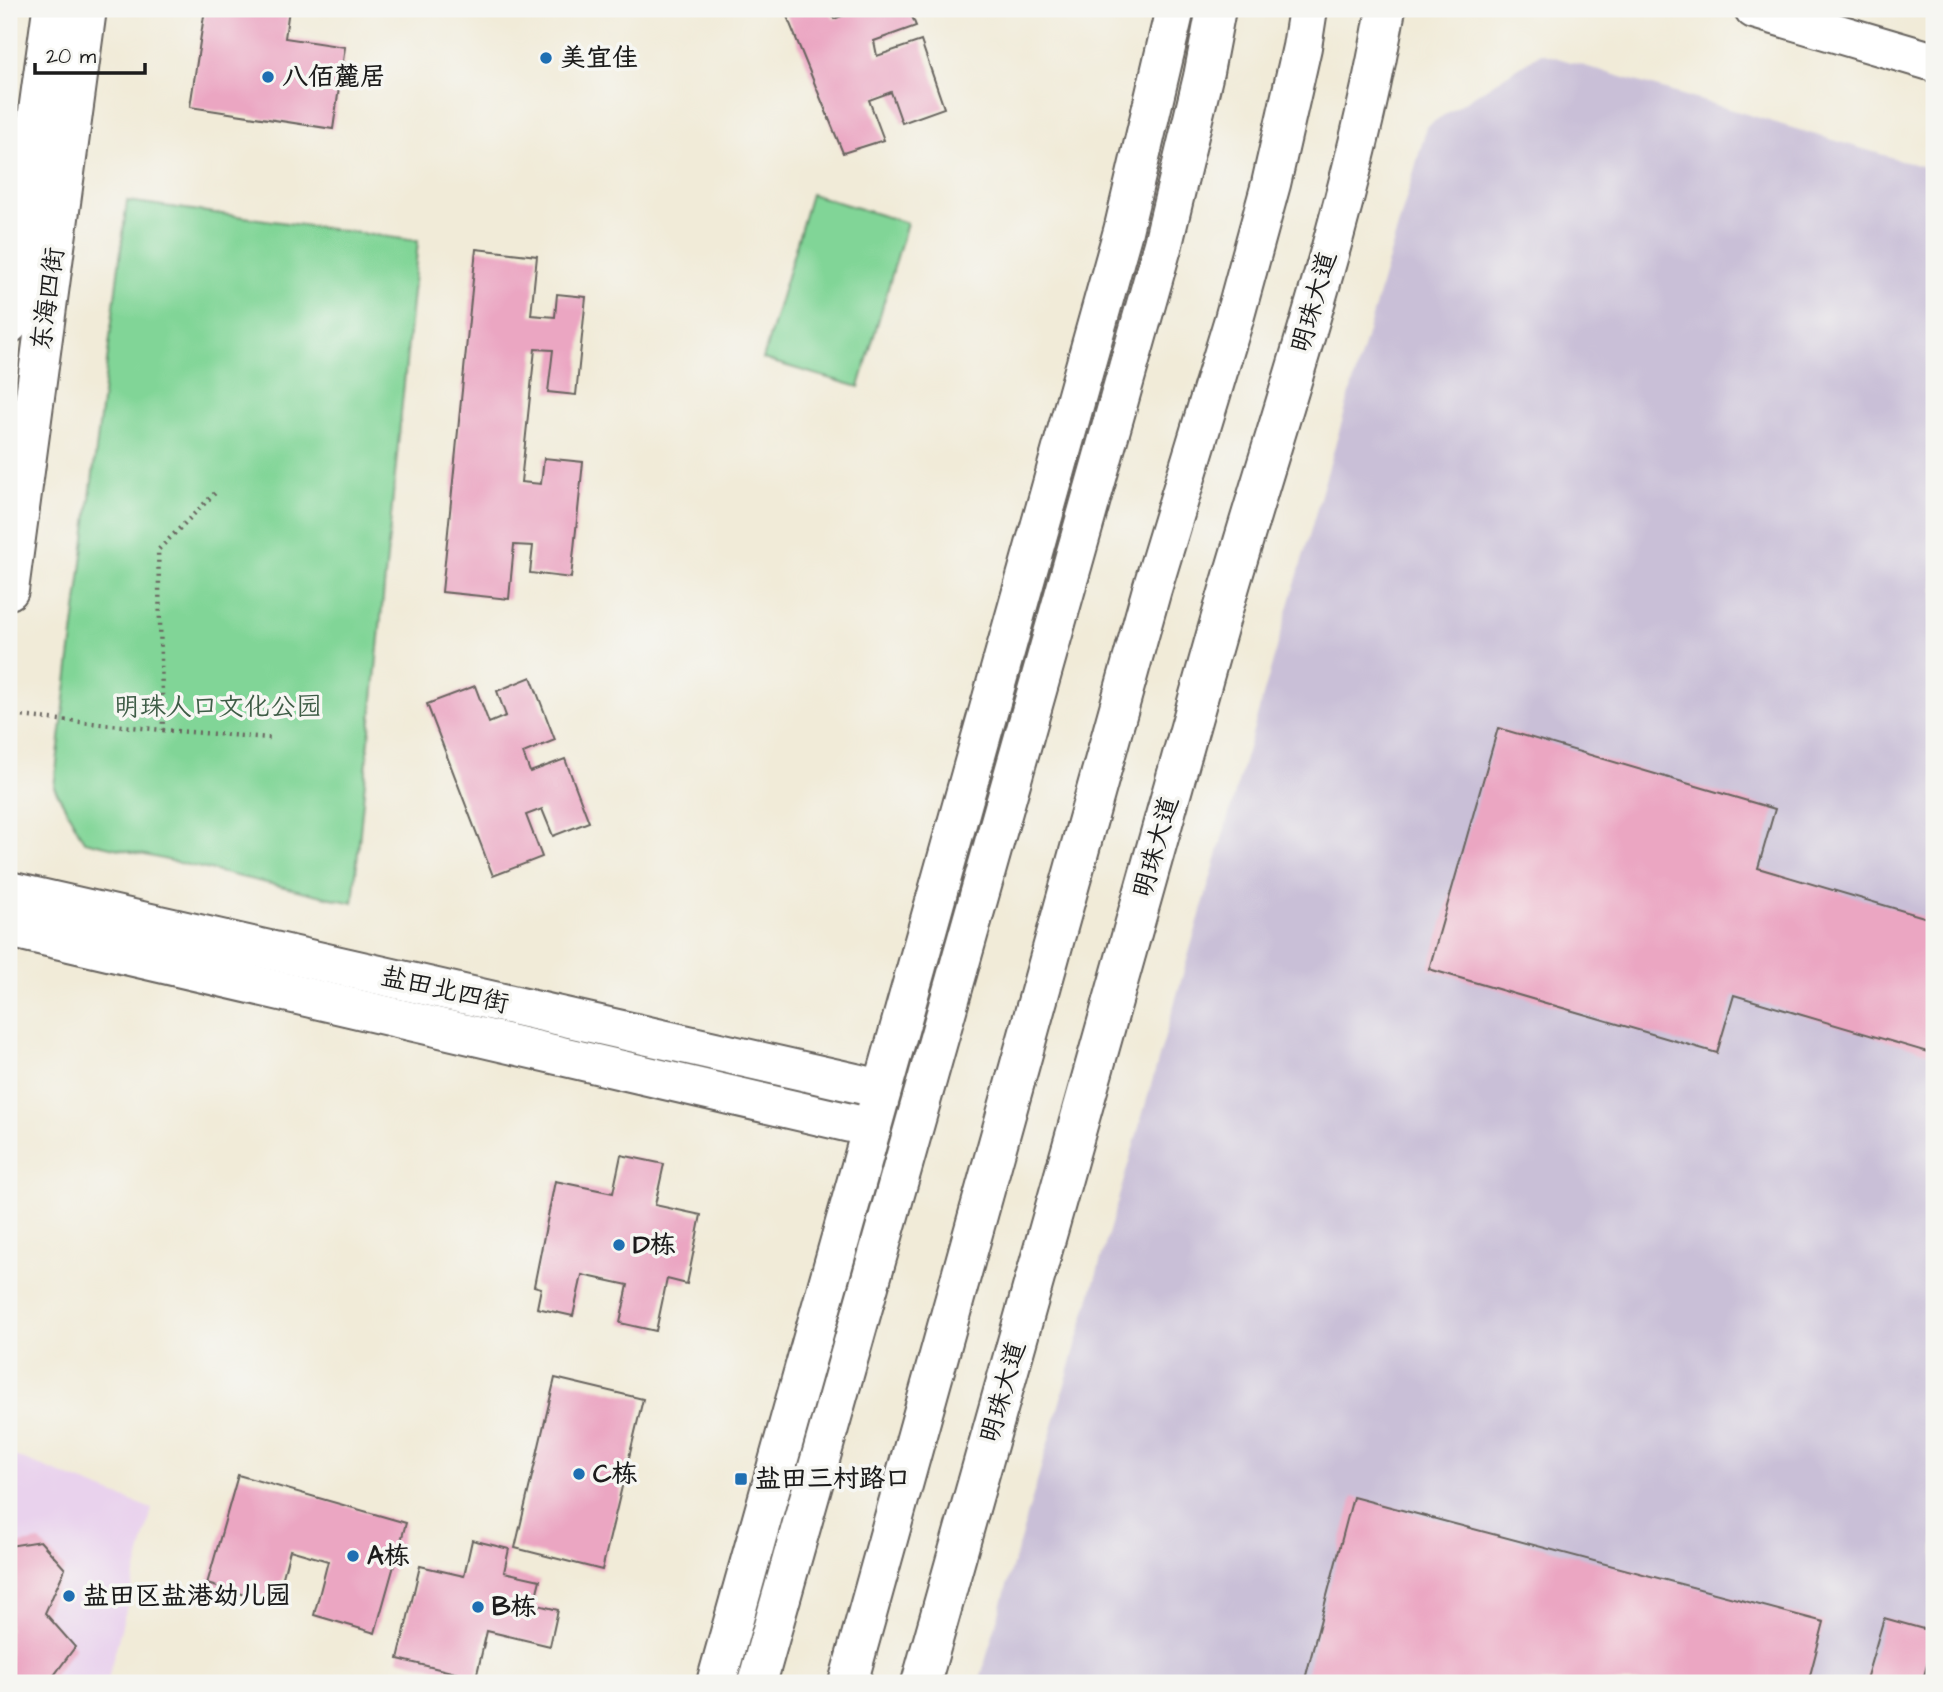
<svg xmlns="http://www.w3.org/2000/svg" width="1943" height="1692" viewBox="0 0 1943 1692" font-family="'Architects Daughter','LXGW WenKai TC',sans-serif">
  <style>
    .built { fill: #e9d2ed }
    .industrial { fill: #c9bfd7 }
    .green { fill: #81d597; stroke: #4e785a; stroke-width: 2 }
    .building { fill: #eba6c2 }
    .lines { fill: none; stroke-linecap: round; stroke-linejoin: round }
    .minor-casing { stroke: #67645e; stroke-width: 42 }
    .major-casing { stroke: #67645e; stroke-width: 42 }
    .path { stroke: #67645e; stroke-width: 4.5; stroke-dasharray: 2 5; stroke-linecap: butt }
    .minor { stroke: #fff; stroke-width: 38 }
    .major { stroke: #fff; stroke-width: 38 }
    .poi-dot { fill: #1f6fb2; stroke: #f6f6f2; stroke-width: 2.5 }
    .labels { text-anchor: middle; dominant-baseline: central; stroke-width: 7; stroke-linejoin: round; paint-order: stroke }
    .poi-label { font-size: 26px; font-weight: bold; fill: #1c1c1c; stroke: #f6f6f2; text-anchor: start }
    .street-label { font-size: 26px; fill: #1c1c1c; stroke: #f6f6f2 }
    .park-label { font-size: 26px; fill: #3f5d47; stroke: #f6f6f2 }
  </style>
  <rect width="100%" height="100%" fill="#f6f6f2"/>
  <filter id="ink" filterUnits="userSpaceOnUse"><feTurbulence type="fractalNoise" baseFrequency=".0143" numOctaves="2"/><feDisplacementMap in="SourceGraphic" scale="14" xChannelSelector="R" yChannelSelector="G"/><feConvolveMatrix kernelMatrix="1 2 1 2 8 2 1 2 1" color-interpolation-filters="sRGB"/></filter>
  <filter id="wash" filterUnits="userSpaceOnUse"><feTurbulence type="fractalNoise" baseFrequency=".00686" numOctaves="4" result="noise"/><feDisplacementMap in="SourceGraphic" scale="28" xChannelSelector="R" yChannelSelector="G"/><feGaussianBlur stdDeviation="1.57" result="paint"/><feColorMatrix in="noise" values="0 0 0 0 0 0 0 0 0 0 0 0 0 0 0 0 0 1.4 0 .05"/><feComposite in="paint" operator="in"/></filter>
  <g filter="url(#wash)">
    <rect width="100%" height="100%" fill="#f1ebd8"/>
    <polygon class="built" points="9,1454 152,1509 107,1683 9,1683"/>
    <polygon class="industrial" points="1541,53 1934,170 1934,1683 979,1683 1427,126"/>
    <g class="green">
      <polygon points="811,194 907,223 859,387 763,359"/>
      <polygon points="127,201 418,241 353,903 84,841 54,787"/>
    </g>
    <g id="blocks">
      <g class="building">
        <polygon points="205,9 289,9 285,38 345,47 333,129 190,107"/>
        <polygon points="784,9 830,9 834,19 860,9 909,9 916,26 874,41 877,56 921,41 944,108 902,123 891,92 869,100 884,140 843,153"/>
        <polygon points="476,249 537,256 531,315 555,317 557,294 586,297 576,395 548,392 553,350 535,349 521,482 541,484 544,458 583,462 571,578 530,573 533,546 514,545 509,599 442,592"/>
        <polygon points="531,677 555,740 523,753 530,772 565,759 589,822 553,836 542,809 526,815 542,857 493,876 427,704 475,686 489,723 506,716 497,691"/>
        <polygon points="1498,728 1775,809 1758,868 1934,920 1934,1054 1734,995 1717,1053 1429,969"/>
        <polygon points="621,1155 664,1164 655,1205 701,1215 687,1284 667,1279 656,1331 620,1323 628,1285 582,1275 573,1316 537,1308 541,1288 534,1286 555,1181 613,1193"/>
        <polygon points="555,1378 643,1399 602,1570 515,1548"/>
        <polygon points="238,1475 406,1523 375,1633 314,1615 328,1561 290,1550 276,1604 207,1584"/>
        <polygon points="1353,1497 1824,1622 1808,1683 1304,1683"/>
        <polygon points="472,1540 509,1549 504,1572 540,1580 534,1604 558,1610 550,1646 487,1631 476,1678 398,1659 420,1566 464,1576"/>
        <polygon points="40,1541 65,1569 45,1613 75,1647 52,1678 30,1683 9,1683 9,1546"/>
        <polygon points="1884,1618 1934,1632 1934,1640 1922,1683 1865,1683"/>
      </g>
    </g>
  </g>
  <g filter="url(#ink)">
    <use href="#blocks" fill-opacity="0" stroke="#67645e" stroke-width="2"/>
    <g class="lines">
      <g class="minor-casing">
        <g id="minor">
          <polyline points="1754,9 1934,62"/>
          <polyline points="9,324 52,9"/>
          <polyline points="9,590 87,9"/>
          <polyline points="9,891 882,1089"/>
          <polyline points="9,928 872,1128"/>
          <polyline points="848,1683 1152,589 1234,319 1271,184 1302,47 1308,9"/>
          <path d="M921,1683C1020,1330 1119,977 1219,624C1277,420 1350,218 1386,9"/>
        </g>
      </g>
      <g class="major-casing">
        <g id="major">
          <polyline points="716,1683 1123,231 1175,9"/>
          <polyline points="757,1683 1163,244 1203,77 1216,9"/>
        </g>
      </g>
      <g class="path">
        <polyline points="9,715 163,730 158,550 215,493"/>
        <polyline points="163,730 270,738"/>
      </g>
      <use href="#minor" class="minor"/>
      <use href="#major" class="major"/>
    </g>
  </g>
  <g class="poi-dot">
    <circle cx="546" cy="58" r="7"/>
    <circle cx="268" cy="77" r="7"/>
    <circle cx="619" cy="1245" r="7"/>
    <circle cx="579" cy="1474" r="7"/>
    <rect x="734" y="1472" width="14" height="14" rx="3.5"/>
    <circle cx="353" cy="1556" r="7"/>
    <circle cx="69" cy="1596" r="7"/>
    <circle cx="478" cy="1607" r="7"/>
  </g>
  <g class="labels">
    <g class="poi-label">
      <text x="560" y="58">美宜佳</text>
      <text x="282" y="77">八佰麓居</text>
      <text x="633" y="1245">D栋</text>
      <text x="593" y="1474">C栋</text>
      <text x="755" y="1479">盐田三村路口</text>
      <text x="367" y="1556">A栋</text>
      <text x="83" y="1596">盐田区盐港幼儿园</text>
      <text x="492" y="1607">B栋</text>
    </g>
    <g class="street-label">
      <text transform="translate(48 299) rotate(-82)">东海四街</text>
      <text transform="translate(1314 302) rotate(-74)">明珠大道</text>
      <text transform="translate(1156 847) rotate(-74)">明珠大道</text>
      <text transform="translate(445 990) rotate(13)">盐田北四街</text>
      <text transform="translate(1003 1392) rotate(-74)">明珠大道</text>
    </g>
    <g class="park-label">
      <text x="218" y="707">明珠人口文化公园</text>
    </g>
  </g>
  <rect width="1943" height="1692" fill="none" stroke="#f6f6f2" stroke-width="35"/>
  <path d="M35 63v10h110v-10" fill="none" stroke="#1c1c1c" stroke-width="3.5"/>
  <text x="46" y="63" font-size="21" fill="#1c1c1c" stroke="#f6f6f2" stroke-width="5" paint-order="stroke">20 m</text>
</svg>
